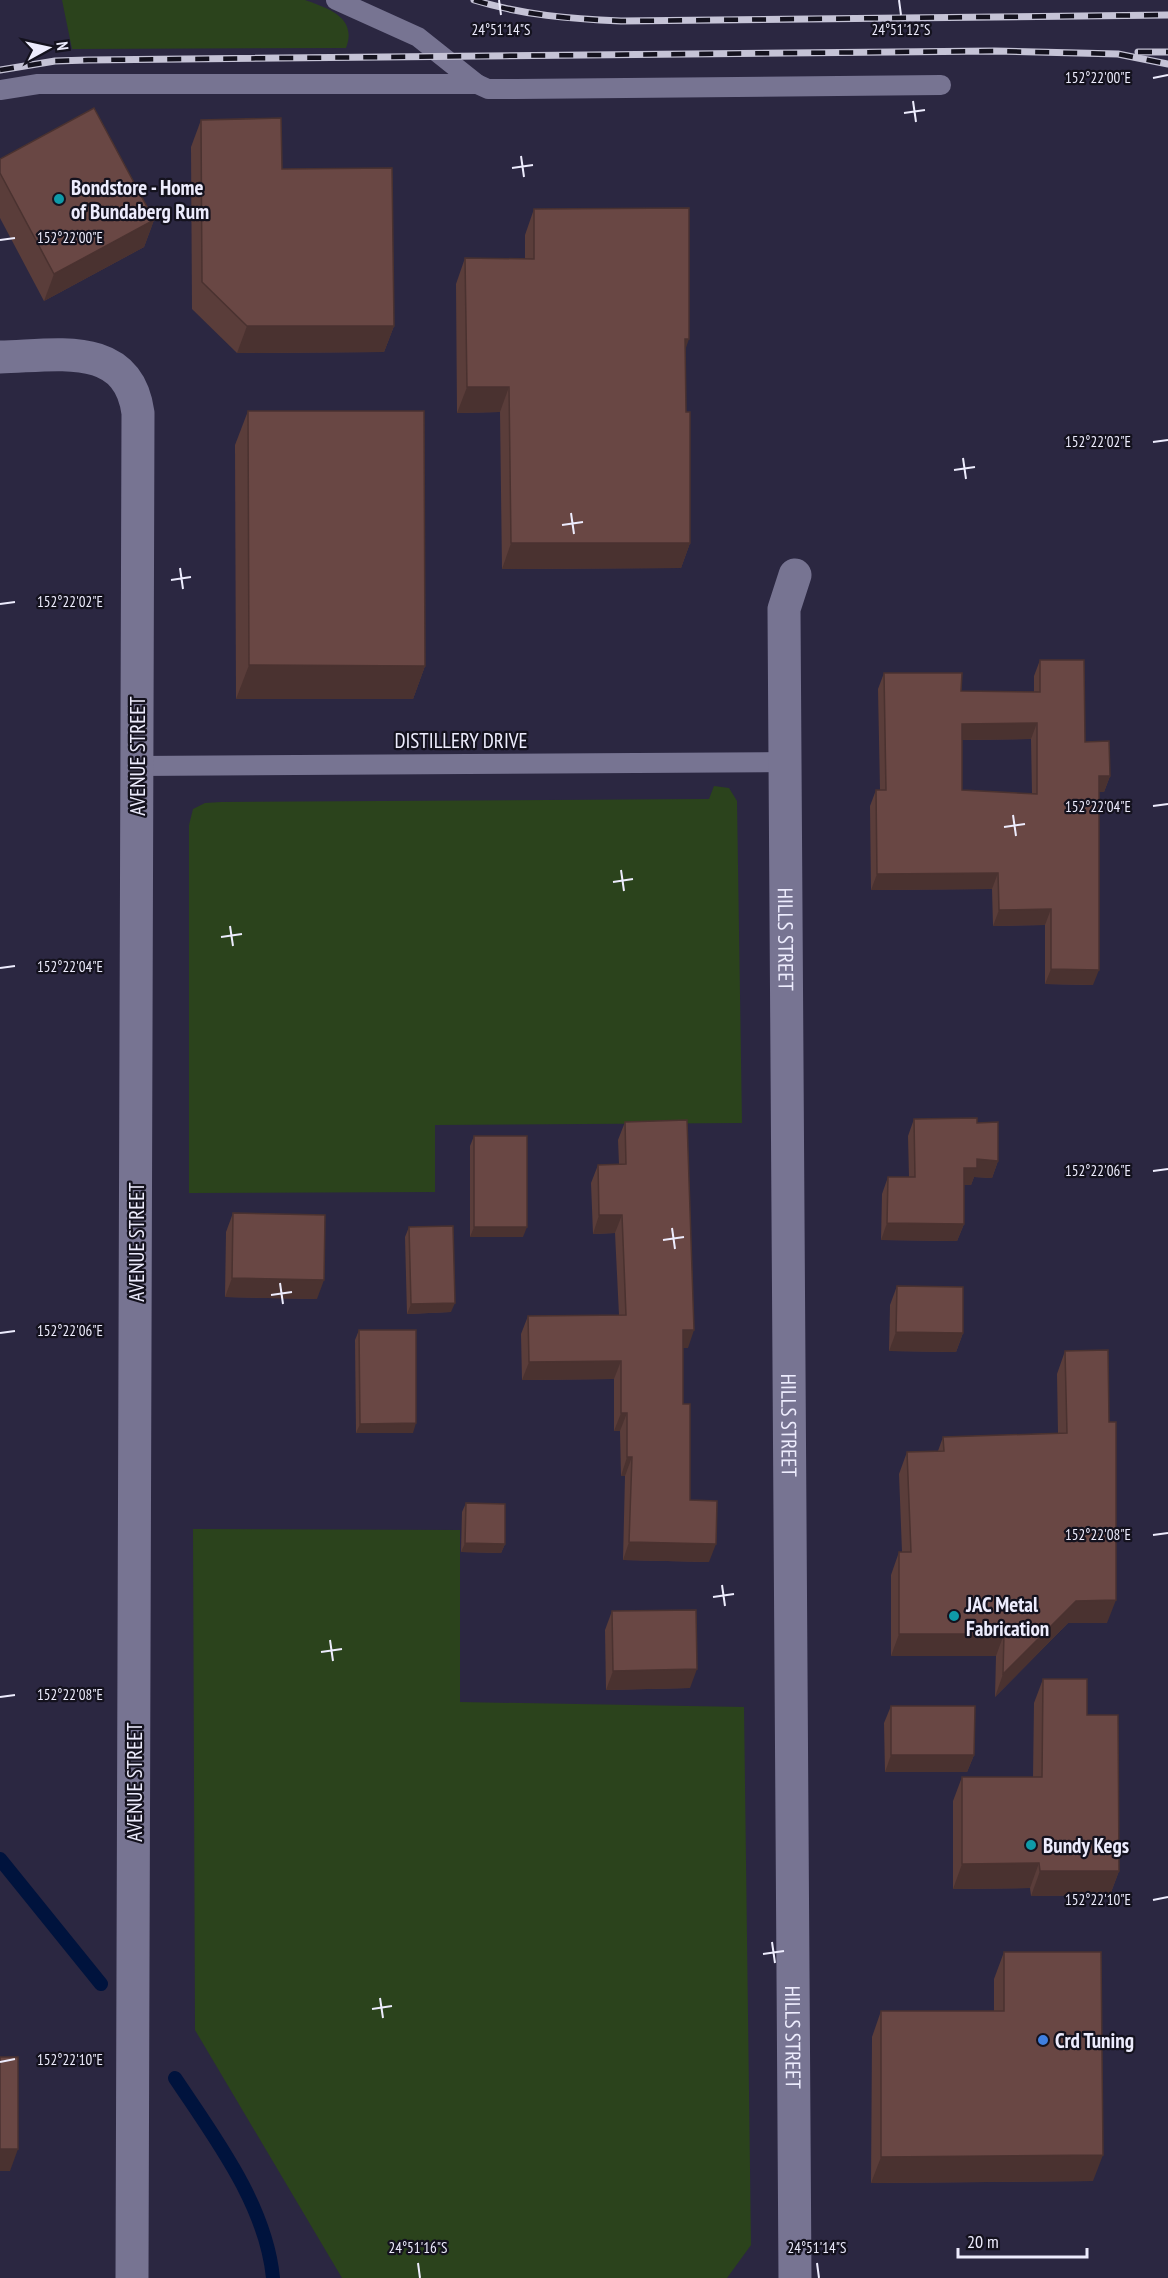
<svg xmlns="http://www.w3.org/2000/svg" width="1168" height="2278" viewBox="0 0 1168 2278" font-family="'PT Sans Narrow',sans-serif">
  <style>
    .green { fill: #2b431c }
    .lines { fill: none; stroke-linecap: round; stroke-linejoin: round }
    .stream { stroke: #00133d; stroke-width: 14 }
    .lane { stroke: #777492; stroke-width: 20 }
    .street { stroke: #777492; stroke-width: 33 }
    .rail-casing { stroke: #c5c3d6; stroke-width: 7 }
    .rail { stroke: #14121e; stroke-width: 4.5; stroke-dasharray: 14; stroke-linecap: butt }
    .wall { fill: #5a3d3a; fill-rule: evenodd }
    .shaded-wall { fill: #4a3230 }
    .building { fill: #694744; stroke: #4a3230; stroke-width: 1.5; fill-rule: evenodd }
    .ticks { fill: none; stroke: #edecfd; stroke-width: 2 }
    .culture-dot { fill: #0f9aa8; stroke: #14121e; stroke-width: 2 }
    .shop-dot { fill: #3f7fe0; stroke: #14121e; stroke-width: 2 }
    .labels { text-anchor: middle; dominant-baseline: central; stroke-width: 4.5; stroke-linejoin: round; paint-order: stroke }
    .poi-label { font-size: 21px; font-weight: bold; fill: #edecfd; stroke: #14121e; text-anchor: start }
    .street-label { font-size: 21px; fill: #edecfd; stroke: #14121e }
    .ticks-label { font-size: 15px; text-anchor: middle; fill: #edecfd; stroke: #14121e; stroke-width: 4.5; stroke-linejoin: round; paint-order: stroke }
  </style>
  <rect width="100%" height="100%" fill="#2b2741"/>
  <g class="green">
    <path d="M62,0H305C327,8 358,17 346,48L72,49Z"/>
    <polygon points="714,786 729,788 737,801 742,1123 435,1125 435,1192 189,1193 189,825 193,809 205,803 221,802 709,799"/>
    <polygon points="193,1529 460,1530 460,1702 744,1707 751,2245 727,2278 342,2278 195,2030"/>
  </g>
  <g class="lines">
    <g class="stream">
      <polyline points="0,1859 101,1984"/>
      <path d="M175,2078C215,2138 266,2205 273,2278"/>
    </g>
    <g class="lane">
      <polyline points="336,0 418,37 477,84"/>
      <polyline points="0,90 38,84 477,84 488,89 516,89 941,85"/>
      <polyline points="137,766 786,762"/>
    </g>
    <g class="street">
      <path d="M0,357C55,356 128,339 138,413L132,2278"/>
      <path id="s1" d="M795,575L784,609L795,2278"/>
    </g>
    <g class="rail-casing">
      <g id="rail">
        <path d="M474,0C522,15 571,19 621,21L1168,15"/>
        <polyline points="1138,52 1168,52"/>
        <polyline points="0,70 55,61 88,60 994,51 1118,54 1168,64"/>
      </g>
    </g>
    <use href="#rail" class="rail"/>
  </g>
  <g class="wall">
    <polygon points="201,120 282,169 394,326 384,352 237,353 192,309 191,147"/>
    <polygon points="0,159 154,220 144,247 44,301 0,218"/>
    <polygon points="534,209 685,350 686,412 690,543 681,568 502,569 500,412 457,413 456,284 465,258 525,259 525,235"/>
    <polygon points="248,411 425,666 413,699 236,699 235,445"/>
    <path d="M1040,660L1085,742L1110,776L1104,792H1099L1093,985L1045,984V925L993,926L992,889L871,890L870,806L876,790H880L878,689L884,673L961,691L1034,692V676ZM1031,739L1032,794L962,790V740Z"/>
    <polygon points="914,1119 977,1123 998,1161 992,1178 974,1177 971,1185 964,1185 964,1224 957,1241 881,1240 882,1194 888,1177 909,1177 908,1136"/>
    <polygon points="625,1122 688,1348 683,1348 683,1404 690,1500 709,1562 623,1560 625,1476 621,1476 620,1431 614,1431 614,1379 522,1380 521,1334 528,1316 619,1315 615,1233 593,1234 591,1183 598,1165 619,1164 618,1140"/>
    <polygon points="474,1136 523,1237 470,1237 470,1146"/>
    <polygon points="233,1213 317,1299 225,1297 226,1232"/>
    <polygon points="409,1227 451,1312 407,1314 405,1237"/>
    <polygon points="897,1286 963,1333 956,1352 889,1351 890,1305"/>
    <polygon points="359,1330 413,1433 356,1433 355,1340"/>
    <polygon points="1065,1351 1107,1623 1068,1623 995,1697 996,1656 891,1656 891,1575 899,1552 902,1552 899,1474 907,1452 938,1451 943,1437 1058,1433 1057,1374"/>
    <polygon points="466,1503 505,1544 501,1553 461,1552 462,1512"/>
    <polygon points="612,1611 690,1688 606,1690 605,1630"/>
    <polygon points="1043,1679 1087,1715 1119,1871 1110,1895 1031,1896 1030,1888 953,1889 953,1801 962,1777 1033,1777 1034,1703"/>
    <polygon points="891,1706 974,1755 967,1772 885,1772 884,1723"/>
    <polygon points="1004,1952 1093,2181 871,2183 872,2037 881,2011 994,2011 994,1979"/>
  </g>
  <g class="shaded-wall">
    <polygon points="154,220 144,247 44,301 54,274"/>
    <polygon points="247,326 394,326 384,352 237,353"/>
    <polygon points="685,339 689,339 680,365"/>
    <polygon points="467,387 509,387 500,412 457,413"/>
    <polygon points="511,543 690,543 681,568 502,569"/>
    <polygon points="249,665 425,666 413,699 236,699"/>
    <polygon points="1037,723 1031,739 956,740 962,724"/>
    <polygon points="1099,776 1110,776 1104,792 1093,792"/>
    <polygon points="998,873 992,889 871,890 877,874"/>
    <polygon points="1051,909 1045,925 993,926 999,910"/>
    <polygon points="1051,969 1099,970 1093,985 1045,984"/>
    <polygon points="977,1159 998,1161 992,1178 974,1177 971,1185 957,1185 964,1168"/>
    <polygon points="599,1215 622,1215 615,1233 593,1234"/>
    <polygon points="887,1223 964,1224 957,1241 881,1240"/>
    <polygon points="474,1227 527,1227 523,1237 470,1237"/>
    <polygon points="232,1278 324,1280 317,1299 225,1297"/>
    <polygon points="455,1303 451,1312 407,1314 411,1304"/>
    <polygon points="683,1330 694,1330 688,1348 676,1348"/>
    <polygon points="896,1332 963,1333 956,1352 889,1351"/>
    <polygon points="621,1361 614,1379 522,1380 529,1362"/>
    <polygon points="621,1413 627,1413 620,1431 614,1431"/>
    <polygon points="416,1423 413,1433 356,1433 360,1424"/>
    <polygon points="627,1457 632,1457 625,1476 621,1476"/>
    <polygon points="629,1542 716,1544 709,1562 623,1560"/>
    <polygon points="465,1543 505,1544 501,1553 461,1552"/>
    <polygon points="1116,1600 1107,1623 1068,1623 995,1697 1003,1674 1076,1601"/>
    <polygon points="899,1634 1004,1634 996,1656 891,1656"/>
    <polygon points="697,1669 690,1688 606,1690 613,1671"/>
    <polygon points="891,1755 974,1755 967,1772 885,1772"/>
    <polygon points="1039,1863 1030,1888 953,1889 962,1864"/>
    <polygon points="1040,1871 1119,1871 1110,1895 1031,1896"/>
    <polygon points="0,2149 18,2149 10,2171 0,2171"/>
    <polygon points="1103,2155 1093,2181 871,2183 881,2157"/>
  </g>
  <g class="building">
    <polygon points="94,108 154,220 54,274 0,173 0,159"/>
    <polygon points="281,118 282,169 392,168 394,326 247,326 202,282 201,120"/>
    <polygon points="689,208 689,339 685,339 686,412 690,412 690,543 511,543 509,387 467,387 465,258 534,259 534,209"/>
    <polygon points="248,411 424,411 425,666 249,665"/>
    <path d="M1040,660H1084L1085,742L1109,741L1110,776H1099V970L1051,969V909L999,910L998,873L877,874L876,790H886L884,673H962L961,691L1040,692ZM1037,723V794L962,790V724Z"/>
    <polygon points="977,1118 977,1123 998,1122 998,1161 977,1159 977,1168 964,1168 964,1224 887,1223 888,1177 915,1177 914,1119"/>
    <polygon points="687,1120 694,1330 683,1330 683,1404 690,1404 690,1500 717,1501 716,1544 629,1542 632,1457 627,1457 627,1413 621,1413 621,1361 529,1362 528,1316 626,1315 622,1215 599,1215 598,1165 626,1164 625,1122"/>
    <rect x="474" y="1136" width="53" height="91"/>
    <polygon points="233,1213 325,1215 324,1280 232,1278"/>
    <polygon points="453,1226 455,1303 411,1304 409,1227"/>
    <polygon points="897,1286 963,1287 963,1333 896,1332"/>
    <polygon points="359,1330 416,1330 416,1423 360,1424"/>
    <polygon points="1108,1350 1109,1422 1116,1422 1116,1600 1076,1601 1003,1674 1004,1634 899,1634 899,1552 911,1552 907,1452 944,1451 943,1437 1067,1433 1065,1351"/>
    <polygon points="466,1503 505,1504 505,1544 465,1543"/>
    <polygon points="696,1610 697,1669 613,1671 612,1611"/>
    <polygon points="1043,1679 1087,1679 1087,1715 1118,1715 1119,1871 1040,1871 1039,1863 962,1864 962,1777 1042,1777"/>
    <polygon points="891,1706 975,1706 974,1755 891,1755"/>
    <polygon points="1004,1952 1101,1952 1103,2155 881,2157 881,2011 1004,2011"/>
    <rect x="0" y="2057" width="18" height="92"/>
  </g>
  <path class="ticks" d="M499,0L501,15M899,0L901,15M1153,78L1168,75M913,101L916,122M904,113L925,110M521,156L524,177M512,168L533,165M0,240L15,238M1153,442L1168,440M963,458L966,479M954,470L975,467M571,513L574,534M562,525L583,522M180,568L183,589M171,580L191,577M0,604L15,602M1153,806L1168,804M1013,815L1016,836M1004,827L1025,824M621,870L624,891M613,882L633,879M230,926L233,946M221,937L242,934M0,968L15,966M1153,1171L1168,1169M672,1228L675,1249M663,1240L684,1237M280,1283L283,1304M271,1295L292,1292M0,1333L15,1331M1153,1535L1168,1533M722,1585L725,1606M713,1597L734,1594M330,1640L333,1661M321,1652L342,1649M0,1697L15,1695M1153,1900L1168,1897M772,1942L775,1963M763,1954L784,1951M380,1998L383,2018M372,2009L392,2006M0,2062L15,2059M418,2263L420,2278M817,2263L819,2278"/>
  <g class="culture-dot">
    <circle cx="59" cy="199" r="6"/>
    <circle cx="954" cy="1616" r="6"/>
    <circle cx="1031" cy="1845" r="6"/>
  </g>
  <circle class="shop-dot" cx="1043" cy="2040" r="6"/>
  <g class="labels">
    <g class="poi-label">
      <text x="71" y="187">Bondstore - Home<tspan x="71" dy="24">of Bundaberg Rum</tspan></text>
      <text x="966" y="1604">JAC Metal<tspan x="966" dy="24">Fabrication</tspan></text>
      <text x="1043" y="1845">Bundy Kegs</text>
      <text x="1055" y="2040">Crd Tuning</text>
    </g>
    <g class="street-label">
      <text x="461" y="740">DISTILLERY DRIVE</text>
      <text transform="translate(137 756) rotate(-90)">AVENUE STREET</text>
      <text stroke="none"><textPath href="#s1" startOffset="366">HILLS STREET</textPath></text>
      <text transform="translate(136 1242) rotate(-90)">AVENUE STREET</text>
      <text stroke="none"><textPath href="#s1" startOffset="852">HILLS STREET</textPath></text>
      <text transform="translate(134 1782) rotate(-90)">AVENUE STREET</text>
      <text stroke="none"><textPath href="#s1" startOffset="1464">HILLS STREET</textPath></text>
    </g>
  </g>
  <g class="ticks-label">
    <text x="501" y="35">24°51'14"S</text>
    <text x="901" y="35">24°51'12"S</text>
    <text x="1098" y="83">152°22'00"E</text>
    <text x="70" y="243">152°22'00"E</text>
    <text x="1098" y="447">152°22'02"E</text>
    <text x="70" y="607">152°22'02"E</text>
    <text x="1098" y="812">152°22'04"E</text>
    <text x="70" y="972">152°22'04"E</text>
    <text x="1098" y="1176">152°22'06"E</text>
    <text x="70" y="1336">152°22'06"E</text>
    <text x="1098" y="1540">152°22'08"E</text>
    <text x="70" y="1700">152°22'08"E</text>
    <text x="1098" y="1905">152°22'10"E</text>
    <text x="70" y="2065">152°22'10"E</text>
    <text x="418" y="2253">24°51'16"S</text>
    <text x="817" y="2253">24°51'14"S</text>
  </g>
  <g transform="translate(48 48) rotate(82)" stroke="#14121e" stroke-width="4.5" paint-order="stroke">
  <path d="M0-4.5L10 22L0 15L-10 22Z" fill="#edecfd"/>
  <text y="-9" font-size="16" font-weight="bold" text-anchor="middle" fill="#edecfd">N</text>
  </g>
  <path d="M958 2248v9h129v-9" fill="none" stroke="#edecfd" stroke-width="3"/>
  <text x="967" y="2248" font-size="18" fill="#edecfd" stroke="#14121e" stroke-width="4.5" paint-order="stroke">20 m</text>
</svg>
